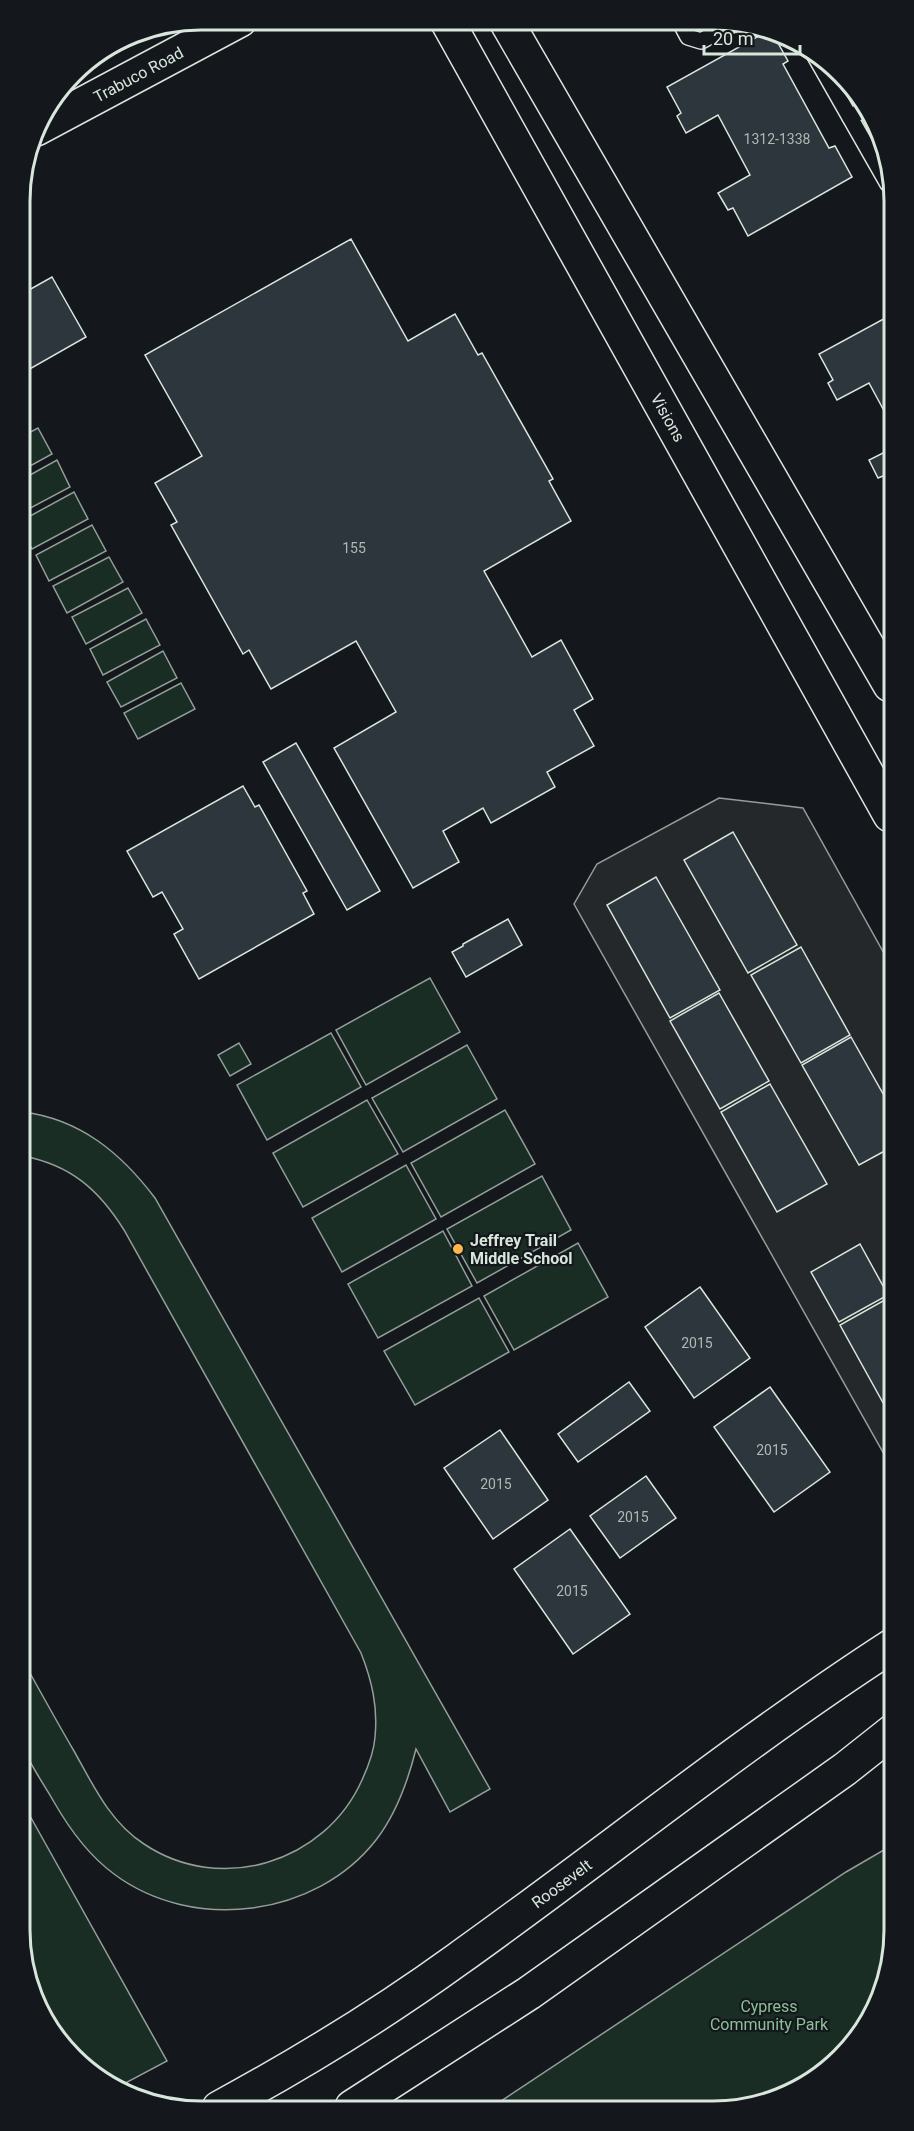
<svg xmlns="http://www.w3.org/2000/svg" width="914" height="2131" viewBox="0 0 914 2131" font-family="Roboto,sans-serif">
  <style>
    .green { fill: #1a2d24; stroke: #939e99; stroke-width: 1.5 }
    .parking { fill: #24282b; stroke: #939e99; stroke-width: 1.5 }
    .building { fill: #2c363c; stroke: #d8e6dc; stroke-width: 1.5 }
    .lines { fill: none; stroke-linecap: round; stroke-linejoin: round }
    .lane-casing { stroke: #d8e6dc; stroke-width: 18 }
    .secondary-casing { stroke: #d8e6dc; stroke-width: 36 }
    .lane { stroke: #14181c; stroke-width: 15 }
    .secondary { stroke: #14181c; stroke-width: 33 }
    .poi-dot { fill: #ffb74d; stroke: #14181c; stroke-width: 2 }
    .labels { text-anchor: middle; dominant-baseline: central; stroke-width: 4.5; stroke-linejoin: round; paint-order: stroke }
    .number-label { font-size: 14px; fill: #adbab4 }
    .street-label { font-size: 16px; fill: #d8e6dc; stroke: #14181c }
    .poi-label { font-size: 16px; font-weight: bold; fill: #d8e6dc; stroke: #14181c; text-anchor: start }
    .park-label { font-size: 16px; fill: #8ac095; stroke: #14181c }
    .rim { fill: none; stroke: #d8e6dc; stroke-width: 3 }
  </style>
  <rect width="100%" height="100%" fill="#14181c"/>
  <g class="green">
    <polygon points="38,428 52,454 21,471 21,437"/>
    <polygon points="57,460 70,487 21,513 21,480"/>
    <polygon points="74,492 88,519 32,549 21,528 21,521"/>
    <polygon points="92,525 106,551 49,581 36,555"/>
    <polygon points="109,557 123,582 67,613 53,586"/>
    <polygon points="128,588 142,613 86,644 72,617"/>
    <polygon points="146,619 160,645 103,675 90,649"/>
    <polygon points="163,651 177,678 121,707 107,682"/>
    <polygon points="181,683 195,709 138,739 124,713"/>
    <polygon points="430,978 460,1032 366,1085 336,1030"/>
    <polygon points="331,1033 361,1087 267,1140 237,1085"/>
    <polygon points="239,1043 251,1064 230,1076 218,1055"/>
    <polygon points="467,1045 497,1099 403,1152 372,1098"/>
    <polygon points="367,1100 398,1154 303,1207 273,1153"/>
    <polygon points="505,1110 535,1164 441,1217 411,1163"/>
    <path d="M23,1112C80,1119 121,1153 155,1198L490,1789L450,1812L416,1749C408,1781 397,1813 376,1840C316,1917 193,1933 114,1874C88,1855 70,1830 54,1802C47,1789 28,1762 25,1750C24,1743 25,1734 25,1727C25,1706 25,1685 25,1664C41,1693 57,1722 74,1751C93,1785 110,1822 144,1844C220,1895 325,1863 362,1780C368,1767 374,1752 375,1737C378,1707 372,1681 361,1653L124,1230C99,1190 71,1165 23,1156Z"/>
    <polygon points="406,1165 436,1219 342,1272 312,1218"/>
    <polygon points="542,1176 571,1230 477,1283 447,1229"/>
    <polygon points="443,1231 472,1286 378,1338 348,1284"/>
    <polygon points="578,1243 608,1297 514,1350 484,1296"/>
    <polygon points="479,1298 509,1352 415,1405 384,1351"/>
    <polygon points="25,1807 167,2061 120,2086 81,2066 44,2021 26,1977"/>
    <polygon points="894,1844 894,1942 885,1989 857,2041 814,2081 760,2105 492,2107 846,1872"/>
  </g>
  <polygon class="parking" points="719,798 803,808 891,966 893,1470 574,904 597,864"/>
  <g class="building">
    <polygon points="766,32 774,36 788,61 783,64 829,148 835,146 852,177 748,236 733,208 728,210 718,193 750,175 718,115 686,133 677,116 681,113 667,87"/>
    <polygon points="351,239 408,341 455,314 478,355 482,353 553,479 549,481 571,521 484,571 532,657 561,640 593,699 574,710 594,746 547,772 555,787 491,823 483,808 443,831 459,862 413,888 334,748 396,712 356,641 271,689 249,650 243,654 171,525 177,522 155,483 202,456 145,355"/>
    <polygon points="52,277 86,337 21,374 20,295"/>
    <polygon points="889,316 889,420 869,383 837,400 828,383 833,380 819,354"/>
    <polygon points="889,450 889,487 883,476 878,478 869,460"/>
    <polygon points="296,743 380,891 347,910 263,762"/>
    <polygon points="243,786 255,807 259,805 307,891 303,893 314,914 199,979 174,934 183,929 162,892 153,897 127,851"/>
    <polygon points="733,832 797,945 748,973 684,860"/>
    <polygon points="656,877 720,990 670,1018 607,905"/>
    <polygon points="508,919 522,945 466,977 452,952 463,946 463,944"/>
    <polygon points="801,947 850,1035 801,1063 751,975"/>
    <polygon points="719,993 769,1081 720,1109 670,1021"/>
    <polygon points="851,1037 891,1108 892,1147 859,1165 802,1065"/>
    <polygon points="770,1084 827,1184 777,1212 721,1112"/>
    <polygon points="860,1244 888,1295 839,1322 811,1272"/>
    <polygon points="700,1287 750,1358 694,1398 645,1327"/>
    <polygon points="890,1297 892,1301 892,1419 840,1325"/>
    <polygon points="629,1382 650,1411 578,1462 558,1434"/>
    <polygon points="770,1387 830,1472 774,1512 714,1427"/>
    <polygon points="500,1430 548,1500 493,1539 444,1468"/>
    <polygon points="646,1476 676,1518 620,1558 590,1516"/>
    <polygon points="570,1529 630,1614 573,1654 514,1569"/>
  </g>
  <g class="lines">
    <g class="lane-casing">
      <g id="lane">
        <polyline points="680,22 688,37 701,41 735,23"/>
        <polyline points="815,56 888,184"/>
        <polyline points="850,117 867,108"/>
      </g>
    </g>
    <g class="secondary-casing">
      <g id="secondary">
        <path id="s1" d="M447,21L890,815"/>
        <polyline points="506,21 890,685"/>
        <path id="s2" d="M36,129L240,20"/>
        <polyline points="352,2107 529,1993 845,1769 893,1731"/>
        <path id="s3" d="M219,2108C302,2063 382,2014 458,1959C604,1855 743,1742 893,1645"/>
      </g>
    </g>
    <use href="#lane" class="lane"/>
    <use href="#secondary" class="secondary"/>
  </g>
  <circle class="poi-dot" cx="458" cy="1249" r="6"/>
  <g class="labels">
    <g class="number-label">
      <text x="777" y="139">1312-1338</text>
      <text x="354" y="548">155</text>
      <text x="697" y="1343">2015</text>
      <text x="772" y="1450">2015</text>
      <text x="496" y="1484">2015</text>
      <text x="633" y="1517">2015</text>
      <text x="572" y="1591">2015</text>
    </g>
    <g class="street-label">
      <text stroke="none"><textPath href="#s2" startOffset="116">Trabuco Road</textPath></text>
      <text stroke="none"><textPath href="#s1" startOffset="454">Visions</textPath></text>
      <text stroke="none"><textPath href="#s3" startOffset="410">Roosevelt</textPath></text>
    </g>
    <g class="poi-label">
      <text x="470" y="1240">Jeffrey Trail<tspan x="470" dy="18">Middle School</tspan></text>
    </g>
    <g class="park-label">
      <text x="769" y="2006">Cypress<tspan x="769" dy="18">Community Park</tspan></text>
    </g>
  </g>
  <path d="M0 0H914V2131H0ZM201 30H713A171 171 0 0 1 884 201V1930A171 171 0 0 1 713 2101H201A171 171 0 0 1 30 1930V201A171 171 0 0 1 201 30Z" fill="#14181c" fill-rule="evenodd"/>
  <path class="rim" d="M201 30H713A171 171 0 0 1 884 201V1930A171 171 0 0 1 713 2101H201A171 171 0 0 1 30 1930V201A171 171 0 0 1 201 30Z"/>
  <path d="M704 45v9h96v-9" fill="none" stroke="#d8e6dc" stroke-width="3"/>
  <text x="713" y="45" font-size="18" fill="#d8e6dc" stroke="#14181c" stroke-width="4.5" paint-order="stroke">20 m</text>
</svg>
